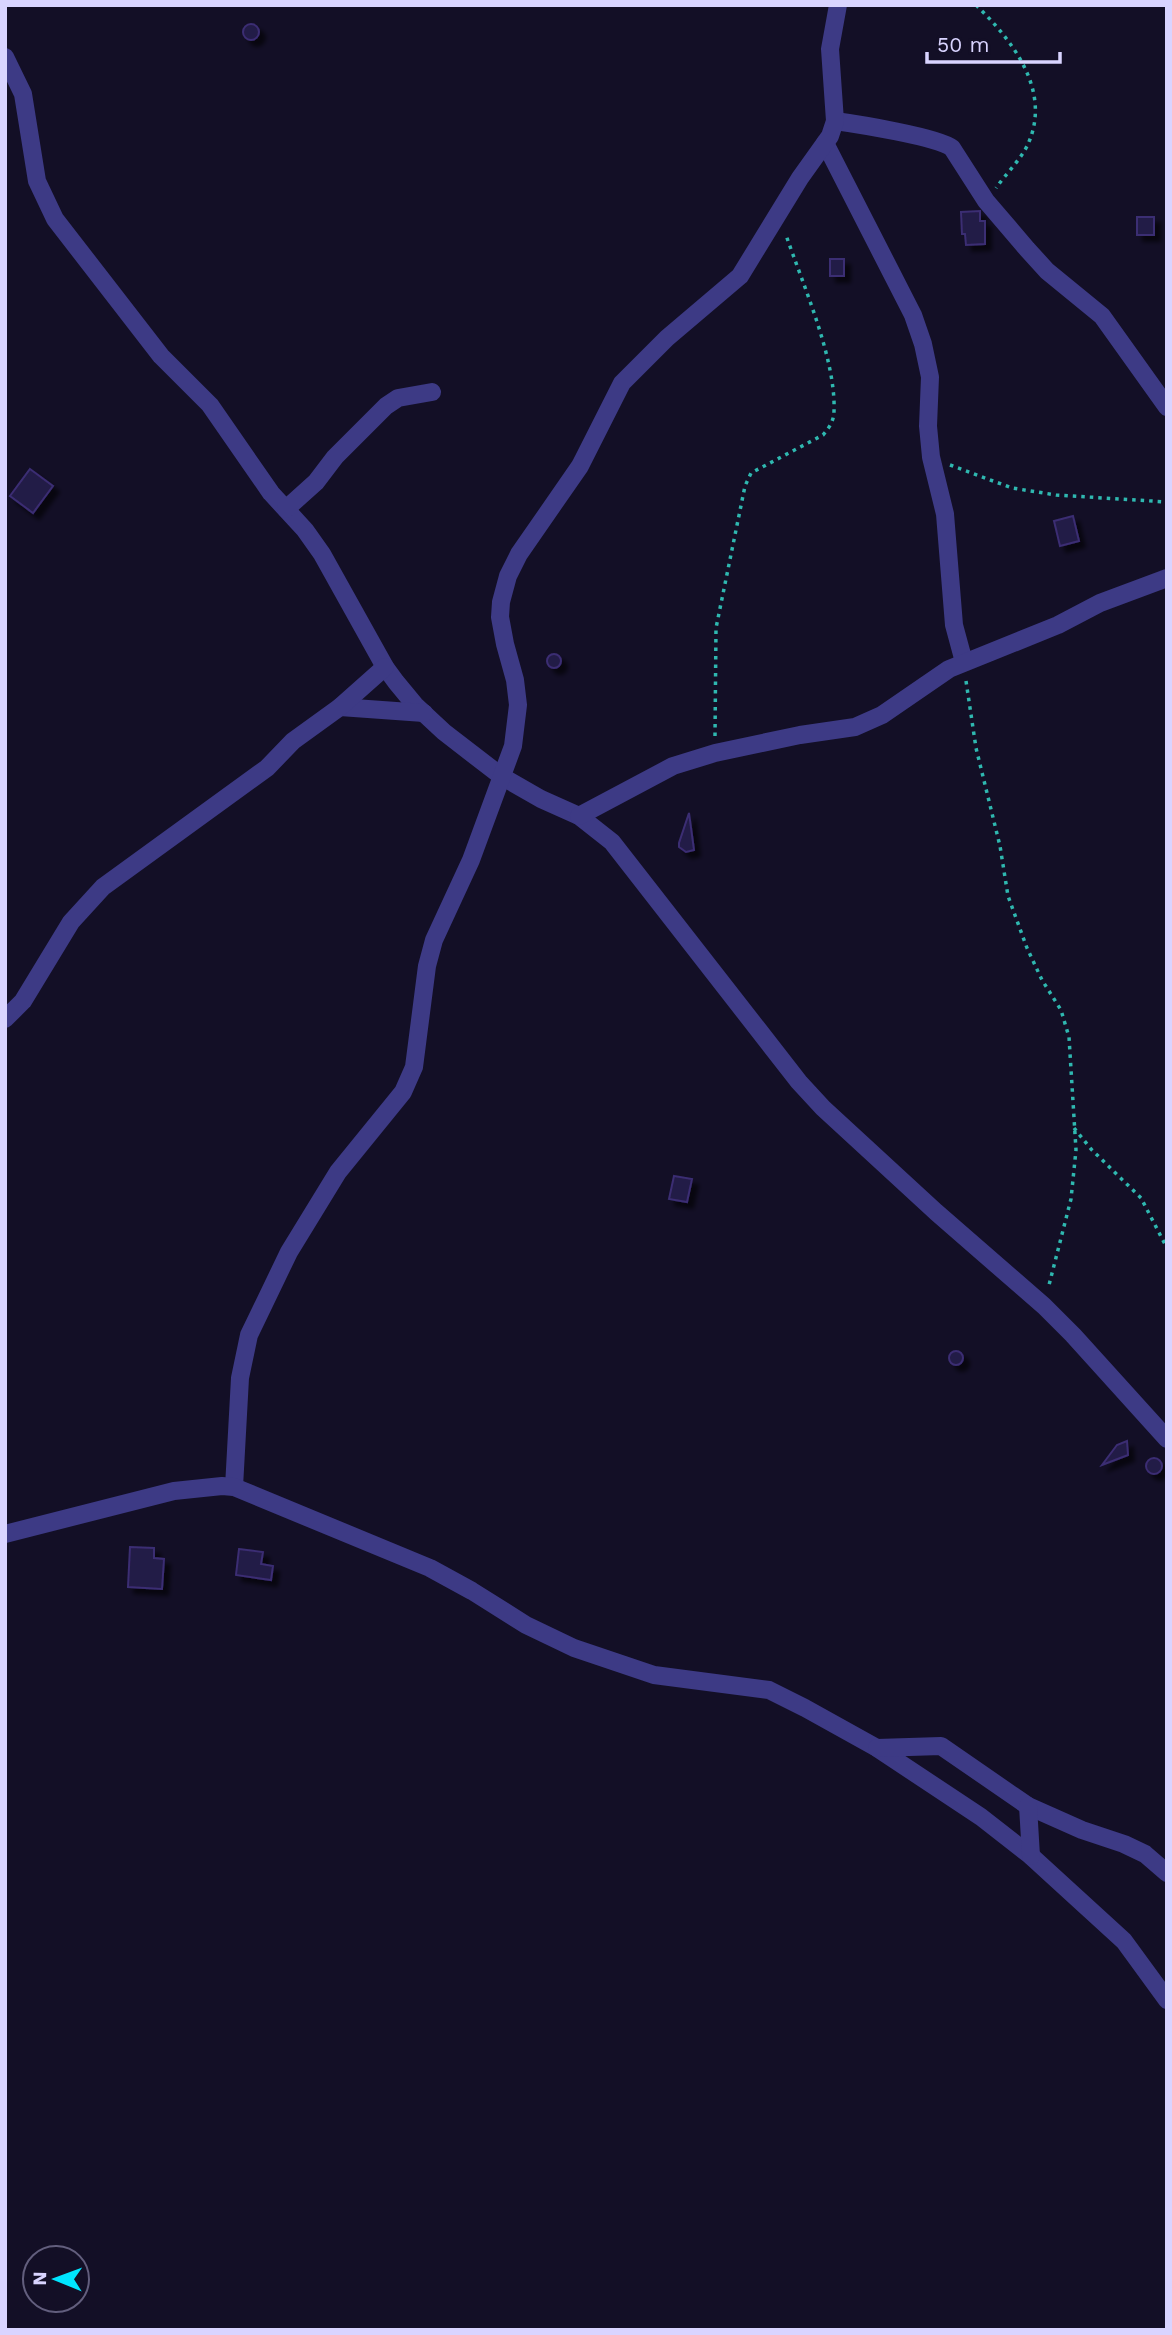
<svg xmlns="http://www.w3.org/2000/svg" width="1172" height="2335" viewBox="0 0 1172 2335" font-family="'Work Sans',sans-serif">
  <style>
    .building { fill: #241b47; stroke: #3b2d73; stroke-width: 2; filter: url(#shadow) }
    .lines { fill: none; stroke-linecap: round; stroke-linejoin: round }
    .path { stroke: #2fb8b0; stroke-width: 3.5; stroke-dasharray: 3.5 5; stroke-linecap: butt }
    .street { stroke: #3d3a85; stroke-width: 18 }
  </style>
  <defs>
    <filter id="shadow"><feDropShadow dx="6" dy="6" stdDeviation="2" flood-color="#0009"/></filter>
  </defs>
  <rect width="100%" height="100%" fill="#130f26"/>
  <g class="building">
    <circle cx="251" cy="32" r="8"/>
    <polygon points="980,211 980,221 985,221 985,244 966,245 965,234 962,234 961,212"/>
    <rect x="1137" y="217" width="17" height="18"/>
    <rect x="830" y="259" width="14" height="17"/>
    <polygon points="30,469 53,486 33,513 10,496"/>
    <polygon points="1073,516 1079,541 1060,546 1054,521"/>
    <circle cx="554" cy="661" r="7"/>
    <polygon points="689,813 694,850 686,852 679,847 679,843"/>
    <polygon points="674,1176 692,1179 687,1202 669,1199"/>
    <circle cx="956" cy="1358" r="7"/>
    <polygon points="1127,1441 1128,1455 1102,1465 1117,1445"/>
    <circle cx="1154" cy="1466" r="8"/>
    <polygon points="130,1547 154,1548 154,1558 164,1559 162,1589 128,1587"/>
    <polygon points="239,1549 263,1552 261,1564 273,1566 271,1580 236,1575"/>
  </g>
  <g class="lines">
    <g class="path">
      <path d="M976,5C1013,41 1052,91 1028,144C1022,158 1005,175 996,188"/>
      <polyline points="950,465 1012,488 1056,495 1167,502"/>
      <polyline points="966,681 976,748 1000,846 1008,896 1027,948 1042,980 1061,1010 1069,1037 1076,1150 1071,1199 1048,1289"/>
      <path d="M715,736L716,628L745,486L751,473L823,435C829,428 834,421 834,411C836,359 803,285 786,235"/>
      <polyline points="1074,1128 1091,1149 1141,1198 1167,1248"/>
    </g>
    <g class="street">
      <polyline points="5,57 23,94 37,181 55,219 161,356 210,405 271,493 305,530 322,554 385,667 396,682 415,705 444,732 501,776 541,799 579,816 612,842 799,1082 823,1108 936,1212 1044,1306 1073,1335 1167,1439"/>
      <path d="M835,121C857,124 938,137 952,148L986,201L1027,249L1047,271L1102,316L1167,407"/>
      <polyline points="825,143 913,315 923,344 930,377 928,426 931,457 945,514 954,625 964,662"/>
      <polyline points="286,509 316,482 335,457 386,406 398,398 432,392"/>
      <polyline points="340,707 424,713"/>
      <polyline points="579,816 673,766 715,753 800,735 855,727 882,715 949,669 1058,625 1100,603 1167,578"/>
      <polyline points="5,1019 23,1001 71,922 103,887 267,768 293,741 340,707 385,667"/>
      <polyline points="234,1487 240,1378 249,1335 289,1252 338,1172 403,1092 414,1067 427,966 434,940 471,860 513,746 518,705 515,680 505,644 500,617 501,602 508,576 519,554 580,466 622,383 667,338 740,276 800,178 830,136 835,121 830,49 838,5"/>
      <polyline points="5,1534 174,1491 222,1486 234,1487 430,1568 472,1591 526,1625 574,1648 654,1675 769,1690 805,1708 877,1748 981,1817 1031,1856 1124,1941 1167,2000"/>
      <polyline points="877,1748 941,1746 1028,1806 1082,1830 1124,1844 1145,1854 1167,1873"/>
      <polyline points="1028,1806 1031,1856"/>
    </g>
  </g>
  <rect width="1172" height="2335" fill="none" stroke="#d9d4ff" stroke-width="14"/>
  <g transform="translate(56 2279) rotate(271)"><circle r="33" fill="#130f26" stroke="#625e7d" stroke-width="2"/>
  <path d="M0-5L12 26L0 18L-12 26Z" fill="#00e5ff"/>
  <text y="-10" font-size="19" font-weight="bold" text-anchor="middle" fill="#d9d4ff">N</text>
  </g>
  <path d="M927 52v10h133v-10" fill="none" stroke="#d9d4ff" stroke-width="3.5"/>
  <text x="937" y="52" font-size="21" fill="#d9d4ff" stroke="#130f26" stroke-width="5" paint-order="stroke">50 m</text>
</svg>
